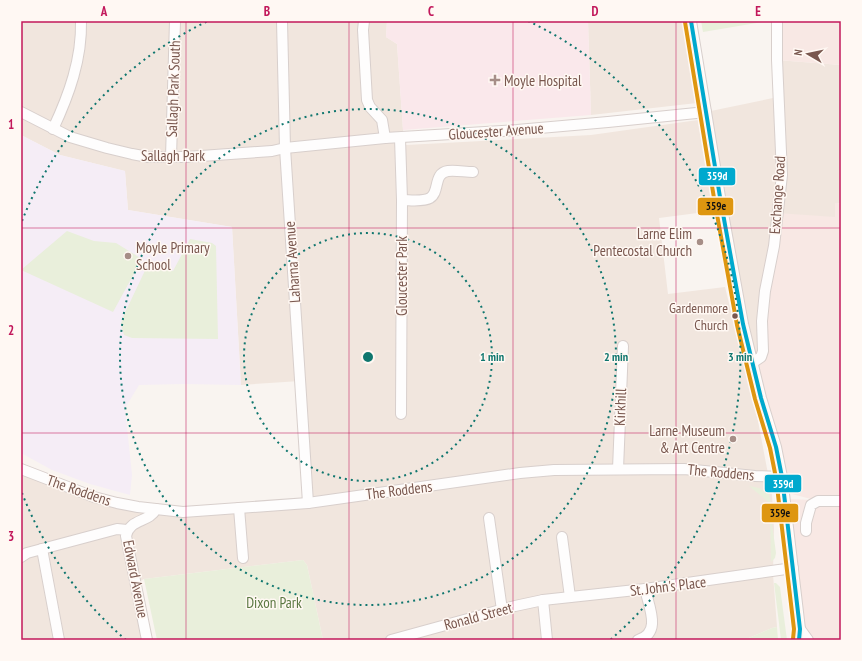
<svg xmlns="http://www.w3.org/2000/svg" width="862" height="661" viewBox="0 0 862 661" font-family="'PT Sans Narrow',sans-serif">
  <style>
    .residential { fill: #f1e6de }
    .commercial { fill: #f8e8e4 }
    .education { fill: #f5edf6 }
    .medical { fill: #fae8eb }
    .green { fill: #e9efdb }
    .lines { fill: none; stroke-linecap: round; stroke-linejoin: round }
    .minor-casing { stroke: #d8cfcc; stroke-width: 12 }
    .minor { stroke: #fefdfd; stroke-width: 10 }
    .bus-1-casing { stroke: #fff8f3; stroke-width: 7 }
    .bus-2-casing { stroke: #fff8f3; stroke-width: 7 }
    .bus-1 { stroke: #00a9ce; stroke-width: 4 }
    .bus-2 { stroke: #de9610; stroke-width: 4 }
    .grid { fill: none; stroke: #c2185b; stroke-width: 1; stroke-opacity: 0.55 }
    .ring { fill: none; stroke: #0f766e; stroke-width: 2; stroke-dasharray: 2 4 }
    .poi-dot { fill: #a68e87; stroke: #fff8f3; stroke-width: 1.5 }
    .bus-dot { fill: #79574e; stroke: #fff8f3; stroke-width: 1.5 }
    .labels { text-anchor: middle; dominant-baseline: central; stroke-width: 3; stroke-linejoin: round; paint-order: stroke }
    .bus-label { font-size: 14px; fill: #79574e; stroke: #fff8f3; text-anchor: end }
    .poi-label { font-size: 15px; fill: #79574e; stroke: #fff8f3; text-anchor: start }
    .street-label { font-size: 15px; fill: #79574e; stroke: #fff8f3 }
    .park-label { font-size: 15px; fill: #5b7842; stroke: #fff8f3 }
    .centre { fill: #0f766e; stroke: #fff8f3; stroke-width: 2 }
    .ring-label { font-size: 12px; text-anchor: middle; font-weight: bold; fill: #0f766e; stroke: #fff8f3; stroke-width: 3; stroke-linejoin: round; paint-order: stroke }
    .line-badge { stroke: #fff8f3; stroke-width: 1.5 }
    .badge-label { font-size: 11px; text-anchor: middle; font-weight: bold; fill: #fff }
    .pale-badge-label { font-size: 11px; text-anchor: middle; font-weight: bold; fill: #111 }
    .neatline { fill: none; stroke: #c2185b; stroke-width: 1.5 }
    .grid-label { font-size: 13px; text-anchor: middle; font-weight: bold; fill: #c2185b }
  </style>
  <rect width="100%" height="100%" fill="#f9f4f0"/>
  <g class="residential">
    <polygon points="21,21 387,21 386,37 397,44 403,130 406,145 591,135 698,120 713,211 659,218 668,294 725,287 757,416 772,495 774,528 773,574 777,627 772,628 744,640 323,640 307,565 303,560 144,579 136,583 147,640 21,640 21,470 72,489 183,512 308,503 300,381 241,385 232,227 128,210 125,171 60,155 21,135"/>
    <polygon points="588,21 686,21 697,103 591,115"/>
    <polygon points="777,60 841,65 841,203 835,204 835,217 752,363 706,112 778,97"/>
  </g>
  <g class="commercial">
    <polygon points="777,21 841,21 841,65 777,60"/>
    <polygon points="835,203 841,204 841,640 802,640 785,499 815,500 784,492 752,363 763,351 777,213 835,217"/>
  </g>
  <polygon class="education" points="21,135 60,155 125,171 128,210 232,227 241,385 183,384 139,385 125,408 132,475 130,495 90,484 52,470 21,453"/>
  <polygon class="medical" points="387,21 588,21 591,115 403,130 397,44 386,37"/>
  <g class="green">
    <polygon points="701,21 768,21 703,32"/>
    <polygon points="67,231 94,241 116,243 142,259 113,312 21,270"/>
    <polygon points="190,239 212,243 216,246 218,339 132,338 124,335 121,325 122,319 150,260 173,271"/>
    <polygon points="749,486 759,488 769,494 771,504"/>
    <polygon points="770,509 776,553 775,558 771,562"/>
    <polygon points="303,560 307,565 323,640 157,640 144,579"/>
    <polygon points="774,583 776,583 780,587 787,640 781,640"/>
    <polygon points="777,627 778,640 744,640 772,628"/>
  </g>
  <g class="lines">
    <g class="minor-casing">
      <g id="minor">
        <polyline points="282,21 285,148 308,503"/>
        <polyline points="364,21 363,30 367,100 370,107 382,120 385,138"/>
        <polyline points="691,21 720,197 743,324 761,398 776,447 782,477 800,629 799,640"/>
        <polyline points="21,112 70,137 107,148 132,154 148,157 187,157 272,151 285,148 385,138 517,130 608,122 706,112"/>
        <path d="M53,129C69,95 82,59 81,21"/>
        <polyline points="400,138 402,200 401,414"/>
        <polyline points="171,157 175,21"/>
        <path d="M402,200C410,200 423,202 430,198C440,192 433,173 448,171C456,170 465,172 473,172"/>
        <polyline points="752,363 761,357 763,351 762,321 765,291 774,246 782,175 777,60 777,21"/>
        <polyline points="21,469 94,497 117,503 138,507 183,512 308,503 520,473 554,470 684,469 755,476 782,477"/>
        <polyline points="618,469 623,346"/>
        <polyline points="239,508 243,558"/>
        <polyline points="489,518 502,610"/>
        <polyline points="806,531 806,523 811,505 818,501 841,501"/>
        <polyline points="562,537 570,597"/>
        <polyline points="42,549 59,640"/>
        <polyline points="21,557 27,553 117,529 127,530"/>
        <polyline points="543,600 547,640"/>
        <polyline points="800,629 808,640"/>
        <path d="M147,640L126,536C130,518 149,523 156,509"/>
        <polyline points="391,640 515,606 543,600 645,589 793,568"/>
        <path d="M638,640C662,633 649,607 645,589"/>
      </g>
    </g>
    <use href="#minor" class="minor"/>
    <g class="bus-1-casing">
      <polyline id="bus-1" points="691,21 720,197 743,324 761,398 776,447 782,477 800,629 799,640"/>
    </g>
    <g class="bus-2-casing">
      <polyline id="bus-2" points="685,22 714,198 737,325 755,399 770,448 776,478 794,629 793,639"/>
    </g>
    <use href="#bus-1" class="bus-1"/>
    <use href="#bus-2" class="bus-2"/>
  </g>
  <path class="grid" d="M186,21V640M349,21V640M513,21V640M676,21V640M21,228H841M21,433H841"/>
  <g class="ring">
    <circle cx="368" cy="357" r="124"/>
    <circle cx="368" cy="357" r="248"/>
    <path d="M126 640A372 372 0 0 1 22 493M22 221A372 372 0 0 1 208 21M528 21A372 372 0 0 1 610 640"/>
  </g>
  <g class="poi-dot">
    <path d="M493 74h4v4h4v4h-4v4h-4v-4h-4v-4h4z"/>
    <circle cx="700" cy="242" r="4"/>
    <circle cx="128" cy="256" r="4"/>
    <circle cx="733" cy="439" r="4"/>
  </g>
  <circle class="bus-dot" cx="735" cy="316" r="3.5"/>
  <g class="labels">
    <g class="bus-label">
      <text x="728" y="308">Gardenmore<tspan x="728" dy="17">Church</tspan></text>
    </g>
    <g class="poi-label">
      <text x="504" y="80">Moyle Hospital</text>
      <text x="692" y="233" text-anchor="end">Larne Elim<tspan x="692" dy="17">Pentecostal Church</tspan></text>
      <text x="136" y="247">Moyle Primary<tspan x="136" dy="17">School</tspan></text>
      <text x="725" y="430" text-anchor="end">Larne Museum<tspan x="725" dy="17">&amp; Art Centre</tspan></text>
    </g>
    <g class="street-label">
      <text transform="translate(173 89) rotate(-88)">Sallagh Park South</text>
      <text transform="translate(496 131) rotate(-4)">Gloucester Avenue</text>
      <text x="173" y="155">Sallagh Park</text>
      <text transform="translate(777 195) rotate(-86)">Exchange Road</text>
      <text transform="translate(292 262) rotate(-94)">Laharna Avenue</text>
      <text transform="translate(401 276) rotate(-90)">Gloucester Park</text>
      <text transform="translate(620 407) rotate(-88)">Kirkhill</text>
      <text transform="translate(721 472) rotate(5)">The Roddens</text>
      <text transform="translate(79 490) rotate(19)">The Roddens</text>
      <text transform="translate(399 490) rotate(-7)">The Roddens</text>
      <text transform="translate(136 579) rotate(79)">Edward Avenue</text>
      <text transform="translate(668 586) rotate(-7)">St. John's Place</text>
      <text transform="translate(478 616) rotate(-15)">Ronald Street</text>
    </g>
    <g class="park-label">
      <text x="274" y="602">Dixon Park</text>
    </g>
  </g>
  <circle cx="368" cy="357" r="6" class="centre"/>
  <g class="ring-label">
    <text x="492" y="361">1 min</text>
    <text x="616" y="361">2 min</text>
    <text x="740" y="361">3 min</text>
  </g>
  <g class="line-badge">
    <rect x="698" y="167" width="38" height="19" rx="4" fill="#00a9ce"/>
    <rect x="697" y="197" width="37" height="19" rx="4" fill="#de9610"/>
    <rect x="764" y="474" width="38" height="19" rx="4" fill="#00a9ce"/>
    <rect x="761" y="503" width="38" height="20" rx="4" fill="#de9610"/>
  </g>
  <g class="badge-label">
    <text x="717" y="180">359d</text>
    <text x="783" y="488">359d</text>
  </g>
  <g class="pale-badge-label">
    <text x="716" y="210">359e</text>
    <text x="780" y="517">359e</text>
  </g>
  <rect width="862" height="661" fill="none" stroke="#fff8f3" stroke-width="44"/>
  <g transform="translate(808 54) rotate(279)" stroke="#fff8f3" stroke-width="3" paint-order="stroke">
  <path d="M0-3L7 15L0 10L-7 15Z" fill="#79574e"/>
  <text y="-6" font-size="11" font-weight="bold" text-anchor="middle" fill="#79574e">N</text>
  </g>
  <rect x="22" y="22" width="818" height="617" class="neatline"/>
  <g class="grid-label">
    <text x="104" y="16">A</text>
    <text x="267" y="16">B</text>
    <text x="431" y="16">C</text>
    <text x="595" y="16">D</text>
    <text x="758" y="16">E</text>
    <text x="11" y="129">1</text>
    <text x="11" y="335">2</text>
    <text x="11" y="541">3</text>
  </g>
</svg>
